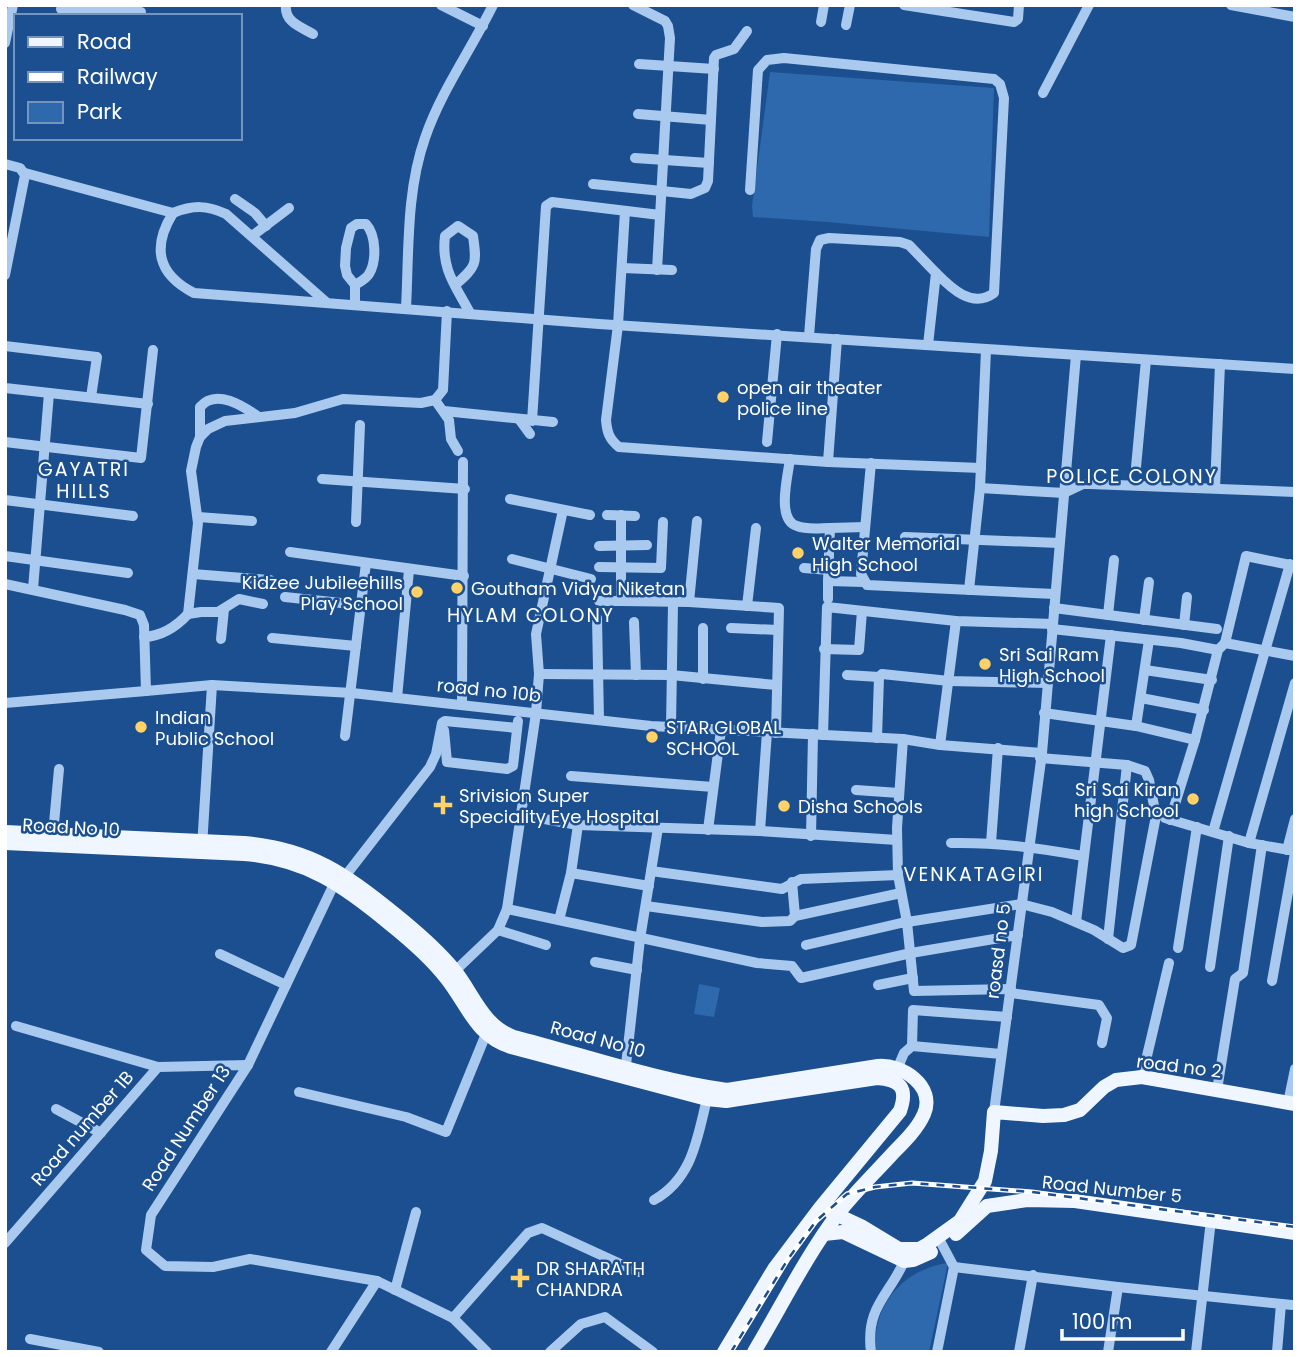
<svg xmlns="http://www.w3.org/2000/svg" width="1300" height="1357" viewBox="0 0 1300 1357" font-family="Poppins,sans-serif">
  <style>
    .green { fill: #2e69ad }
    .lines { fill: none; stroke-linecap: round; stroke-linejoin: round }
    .minor { stroke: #a9c9ee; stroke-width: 10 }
    .major { stroke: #f0f6ff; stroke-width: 14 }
    .rail-casing { stroke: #fff; stroke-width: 5 }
    .rail { stroke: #1b4f8f; stroke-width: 2.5; stroke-dasharray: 8; stroke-linecap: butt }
    .poi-dot { fill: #ffd166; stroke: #1b4f8f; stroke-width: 2.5 }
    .labels { text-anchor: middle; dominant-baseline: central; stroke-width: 5; stroke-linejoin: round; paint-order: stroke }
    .poi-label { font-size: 18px; fill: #fff; stroke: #1b4f8f; text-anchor: start }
    .street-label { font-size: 18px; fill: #fff; stroke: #1b4f8f }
    .neighbourhood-label { font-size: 19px; letter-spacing: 2px; fill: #fff; stroke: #1b4f8f }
  </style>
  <rect width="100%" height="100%" fill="#1b4f8f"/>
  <g class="green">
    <polygon points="770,72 994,88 989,237 827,222 753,217 752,206"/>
    <polygon points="699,984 720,988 714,1017 694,1014"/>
    <path d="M948,1263L929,1352H876C871,1306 903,1269 948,1263Z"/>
  </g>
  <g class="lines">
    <g class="minor">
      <path d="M286,5C284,22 301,27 313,34"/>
      <polyline points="441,5 483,26"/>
      <polyline points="633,5 665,21 668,26 670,38 657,270"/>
      <polyline points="904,5 1014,22 1018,19 1019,5"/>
      <polyline points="1231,5 1295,17"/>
      <polyline points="61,9 141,12"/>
      <polyline points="821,22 824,5"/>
      <polyline points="846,25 850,5"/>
      <polyline points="5,43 13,5"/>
      <polyline points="639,64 714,69"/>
      <polyline points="1043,93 1089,5"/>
      <polyline points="638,114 711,120"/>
      <polyline points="635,158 709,163"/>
      <polyline points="5,164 20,168 25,175 5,275"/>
      <path d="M25,173L173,213C152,247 157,274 194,293L599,324L1295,369"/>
      <polyline points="593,184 691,194 705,188 708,181 714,58 716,55 734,49 747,31"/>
      <path d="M750,190L758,70L767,60L784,58L994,79L1000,84L1004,98L994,293C972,309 951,288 936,273"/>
      <polyline points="235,199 255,213 266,226"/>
      <path d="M625,211L618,325L606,420C607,432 609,439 619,447L828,462L837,339"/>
      <path d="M173,213C193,205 207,205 226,214L326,302"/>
      <polyline points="252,236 289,208"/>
      <polyline points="622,268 672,270"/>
      <path d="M355,285C360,282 366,279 369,274C377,261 376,235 366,224H357L351,228L346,248L345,266L347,275L355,285V304"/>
      <path d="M455,285C477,266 477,264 473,236L458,226L445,236C441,269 455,285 470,313"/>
      <path d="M406,308C409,252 406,192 425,138C441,91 471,50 493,5"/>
      <polyline points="447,311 443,390 435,400 449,420 451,439 458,451"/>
      <polyline points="809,336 816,249 820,240 829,238 900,242 909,245 936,273 928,345"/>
      <polyline points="5,346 97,357 91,397"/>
      <polyline points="5,388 148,404"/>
      <polyline points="444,411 553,422"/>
      <polyline points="519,419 530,434"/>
      <polyline points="532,421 546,206 552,202 660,215"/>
      <polyline points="200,437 208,429 225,421 295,413 343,399 421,403 435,400"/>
      <polyline points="5,442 141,458 153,350"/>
      <polyline points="767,442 777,334"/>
      <path d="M790,459C788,475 776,520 797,526C807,530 820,528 830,528L828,581L864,582"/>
      <polyline points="828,462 981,468"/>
      <polyline points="871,463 861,574 867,585 1055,594"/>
      <polyline points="1136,467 1146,360"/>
      <polyline points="322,479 465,489"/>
      <polyline points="980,488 1064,493 1083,484 1090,484 1295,492"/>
      <polyline points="1215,488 1220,364"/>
      <polyline points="510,499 590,515"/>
      <polyline points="5,500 133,516"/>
      <polyline points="607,515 635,516"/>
      <polyline points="621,515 621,601 689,602 779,608 776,733"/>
      <polyline points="198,517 252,521"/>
      <polyline points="356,522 360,425"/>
      <polyline points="830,528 865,527"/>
      <polyline points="905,537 1059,543"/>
      <polyline points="599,546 647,545"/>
      <polyline points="290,552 464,576"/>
      <polyline points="5,556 128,573"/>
      <polyline points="512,559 591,579"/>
      <polyline points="599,567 661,568 663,522"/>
      <polyline points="804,568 829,570"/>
      <polyline points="193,574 270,580"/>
      <polyline points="5,584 125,610 140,615 144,625 146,691 212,685 352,693 651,726 903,739 940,745 1042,753"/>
      <polyline points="33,589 49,393"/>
      <polyline points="969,590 980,488 986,350"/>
      <polyline points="285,597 360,605"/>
      <polyline points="828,599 828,581"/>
      <polyline points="599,601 621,601"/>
      <polyline points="689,602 697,521"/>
      <polyline points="747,606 756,528"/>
      <polyline points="1054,608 1217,629"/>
      <polyline points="188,614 201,612 218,612 239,599 263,604"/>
      <polyline points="1108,615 1114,560"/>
      <polyline points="597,618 599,720"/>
      <polyline points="1144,620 1149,582"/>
      <polyline points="634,622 636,675"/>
      <polyline points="1184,625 1187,597"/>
      <polyline points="731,628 778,630"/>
      <polyline points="1052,629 1181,643 1218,650"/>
      <path d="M144,637C162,636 176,627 188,614L198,523L191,471L196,447L200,437V407C216,388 243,406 259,417"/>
      <polyline points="272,638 356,646"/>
      <polyline points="221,639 224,609"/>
      <polyline points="1225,643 1246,556 1295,566"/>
      <polyline points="824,649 859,650 862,611"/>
      <polyline points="1145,670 1212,680"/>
      <polyline points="539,674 671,675 776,685"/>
      <polyline points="847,675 879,677 882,674 949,681 1047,683"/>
      <polyline points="703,679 703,628"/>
      <polyline points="397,698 409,570"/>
      <polyline points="1141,698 1204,710"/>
      <polyline points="5,703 146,691"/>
      <polyline points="462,705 463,462"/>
      <polyline points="1044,713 1136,726 1195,740"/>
      <polyline points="1136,726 1149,640"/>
      <polyline points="671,727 673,603"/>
      <polyline points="444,730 447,762 507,769 513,766 518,721"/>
      <polyline points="823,735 827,607 956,621 1053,624"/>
      <polyline points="345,736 366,563"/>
      <polyline points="877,738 879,677"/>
      <polyline points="903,739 897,828 898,875 907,922 914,991 1011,989"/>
      <polyline points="940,745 956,621"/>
      <polyline points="571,776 713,787"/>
      <polyline points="856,790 899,793"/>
      <polyline points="522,815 578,825 760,831 897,840"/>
      <polyline points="1165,818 1249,843 1295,851"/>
      <polyline points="1170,820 1195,740 1218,650 1225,643 1295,656"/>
      <polyline points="708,830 721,730"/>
      <polyline points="760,831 767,732"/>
      <polyline points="1213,832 1290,564"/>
      <polyline points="53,834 59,769"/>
      <polyline points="811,836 813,734"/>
      <path d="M951,843C996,842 1038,848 1083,856"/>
      <polyline points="991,843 998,748"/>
      <polyline points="1249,843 1295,683"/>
      <polyline points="202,847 212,685"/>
      <polyline points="1287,850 1295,819"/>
      <polyline points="651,871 782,889 801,879 898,875"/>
      <polyline points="571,873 649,886"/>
      <polyline points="346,875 430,767 436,754 442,723 445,721 517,728"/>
      <polyline points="335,882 248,1065 151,1215 146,1250 165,1266 213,1267 250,1259 377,1281 453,1318 487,1352"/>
      <polyline points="792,882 795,916"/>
      <polyline points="646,906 762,922 790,921 795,916 901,893"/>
      <polyline points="507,909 757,963 792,966 801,978 911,953 1018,935"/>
      <polyline points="559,920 571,873 578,825"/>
      <polyline points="1076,922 1111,635"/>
      <polyline points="498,930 546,945"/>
      <polyline points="1108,939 1127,765"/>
      <polyline points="806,945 901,923 1021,904 1052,912 1094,930 1123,948 1131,945 1156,816 1149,780 1145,771 1127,765 1040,758"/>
      <polyline points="1178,948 1197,827"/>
      <polyline points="220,954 286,985"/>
      <polyline points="595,962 637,970"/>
      <polyline points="1210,967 1229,836"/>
      <polyline points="455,971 498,930 507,909 536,713 539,674 536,634 563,510"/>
      <polyline points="1272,981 1295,853"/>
      <polyline points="878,985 913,978"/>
      <polyline points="1011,993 1099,1005 1107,1018 1102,1043"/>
      <polyline points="16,1026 158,1067 248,1065"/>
      <polyline points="912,1046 913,1010 1007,1017"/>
      <polyline points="898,1067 904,1053 912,1046 1001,1054"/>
      <polyline points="625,1074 640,939 658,828"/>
      <polyline points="1142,1077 1169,963"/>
      <polyline points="1217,1090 1235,979 1243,973 1262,845"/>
      <polyline points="299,1092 406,1117 446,1132 486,1034"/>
      <polyline points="1288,1103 1295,1069"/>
      <polyline points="56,1109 101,1133"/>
      <polyline points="994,1112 1042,753 1076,355"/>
      <path d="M654,1200C693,1178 697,1138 707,1099"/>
      <polyline points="5,1243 158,1067"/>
      <polyline points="954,1267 1118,1287 1292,1305"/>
      <polyline points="395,1290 416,1212"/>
      <polyline points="453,1318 528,1233 542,1228 638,1272"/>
      <polyline points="30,1339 99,1352"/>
      <polyline points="331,1352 377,1281"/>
      <polyline points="550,1352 581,1324 605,1317 653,1352"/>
      <path d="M871,1352C865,1305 891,1295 906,1257"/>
      <polyline points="937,1352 954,1267 938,1237"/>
      <polyline points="1019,1352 1033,1275"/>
      <polyline points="1108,1352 1118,1287"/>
      <polyline points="1196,1352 1211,1220"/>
      <polyline points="1277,1352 1281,1304"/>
    </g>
    <g class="major">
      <path d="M5,832L244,843C309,848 348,875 396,915C417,932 438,950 455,971C474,995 483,1026 514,1037C584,1055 655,1080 727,1090L878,1066C902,1064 936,1086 924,1114C918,1128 905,1141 894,1152C875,1173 854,1193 837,1215C805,1258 781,1307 754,1352"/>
      <path d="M5,843L244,854C306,859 343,885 390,924C410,940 431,958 447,979C468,1006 476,1036 511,1047L707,1099L726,1101L877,1078C901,1080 908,1088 900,1111L820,1208L774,1269L724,1352"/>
      <polyline points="831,1212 861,1226 899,1249 919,1249 928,1244 960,1221 985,1181 991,1151 994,1112 1043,1116 1064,1115 1080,1110 1104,1087 1116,1080 1142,1077 1295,1104"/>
      <polyline points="824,1234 843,1232 904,1261 913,1260 931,1252"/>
      <polyline points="956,1234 987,1206 1027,1200 1075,1201 1295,1233"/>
    </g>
    <g class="rail-casing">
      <polyline id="rail" points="731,1352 788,1259 816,1221 847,1194 875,1187 912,1183 1032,1192 1295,1227"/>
    </g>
    <use href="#rail" class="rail"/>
  </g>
  <g class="poi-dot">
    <circle cx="723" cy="397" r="7"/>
    <circle cx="798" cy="553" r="7"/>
    <circle cx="457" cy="588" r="7"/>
    <circle cx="417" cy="592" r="7"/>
    <circle cx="985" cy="664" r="7"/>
    <circle cx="141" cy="727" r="7"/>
    <circle cx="652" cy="737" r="7"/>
    <circle cx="1193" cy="799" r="7"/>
    <path d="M439.5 794.5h7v7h7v7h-7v7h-7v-7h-7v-7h7z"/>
    <circle cx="784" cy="806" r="7"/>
    <path d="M516.5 1267.5h7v7h7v7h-7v7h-7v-7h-7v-7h7z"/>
  </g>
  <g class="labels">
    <g class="poi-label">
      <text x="737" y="387">open air theater<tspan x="737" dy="21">police line</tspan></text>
      <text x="812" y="543">Walter Memorial<tspan x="812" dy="21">High School</tspan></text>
      <text x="403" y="582" text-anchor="end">Kidzee Jubileehills<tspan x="403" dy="21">Play School</tspan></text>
      <text x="471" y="588">Goutham Vidya Niketan</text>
      <text x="999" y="654">Sri Sai Ram<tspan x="999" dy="21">High School</tspan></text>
      <text x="155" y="717">Indian<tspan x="155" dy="21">Public School</tspan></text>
      <text x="666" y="727">STAR GLOBAL<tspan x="666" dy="21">SCHOOL</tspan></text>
      <text x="1179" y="789" text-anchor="end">Sri Sai Kiran<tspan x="1179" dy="21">high School</tspan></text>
      <text x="459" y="795">Srivision Super<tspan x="459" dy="21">Speciality Eye Hospital</tspan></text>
      <text x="798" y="806">Disha Schools</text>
      <text x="536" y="1268">DR SHARATH<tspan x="536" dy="21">CHANDRA</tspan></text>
    </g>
    <g class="street-label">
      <text transform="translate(489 690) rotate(6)">road no 10b</text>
      <text transform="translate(71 827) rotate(3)">Road No 10</text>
      <text transform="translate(998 951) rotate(-83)">roasd no 5</text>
      <text transform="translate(598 1039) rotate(15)">Road No 10</text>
      <text transform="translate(1179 1066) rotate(7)">road no 2</text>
      <text transform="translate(82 1128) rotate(-49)">Road number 1B</text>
      <text transform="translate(186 1128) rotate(-57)">Road Number 13</text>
      <text transform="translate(1112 1189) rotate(6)">Road Number 5</text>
    </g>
    <g class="neighbourhood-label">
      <text x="84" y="469">GAYATRI<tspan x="84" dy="22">HILLS</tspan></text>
      <text x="1132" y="476">POLICE COLONY</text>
      <text x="531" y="615">HYLAM COLONY</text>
      <text x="974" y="874">VENKATAGIRI</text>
    </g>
  </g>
  <rect width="1300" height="1357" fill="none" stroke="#ffffff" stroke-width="14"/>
  <rect x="14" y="14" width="228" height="126" fill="#1b4f8f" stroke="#7695bc" stroke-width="2"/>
  <rect x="28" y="37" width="35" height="10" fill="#f0f6ff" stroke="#7695bc" stroke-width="2"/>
  <text x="77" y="49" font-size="21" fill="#ffffff">Road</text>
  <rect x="28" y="72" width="35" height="10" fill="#ffffff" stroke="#7695bc" stroke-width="2"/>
  <text x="77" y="84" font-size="21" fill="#ffffff">Railway</text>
  <rect x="28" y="102" width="35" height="21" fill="#2e69ad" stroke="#7695bc" stroke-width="2"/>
  <text x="77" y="119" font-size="21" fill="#ffffff">Park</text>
  <path d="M1062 1329v10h121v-10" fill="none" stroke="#ffffff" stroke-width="3.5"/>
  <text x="1072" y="1329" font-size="21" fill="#ffffff" stroke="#1b4f8f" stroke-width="5" paint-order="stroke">100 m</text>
</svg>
